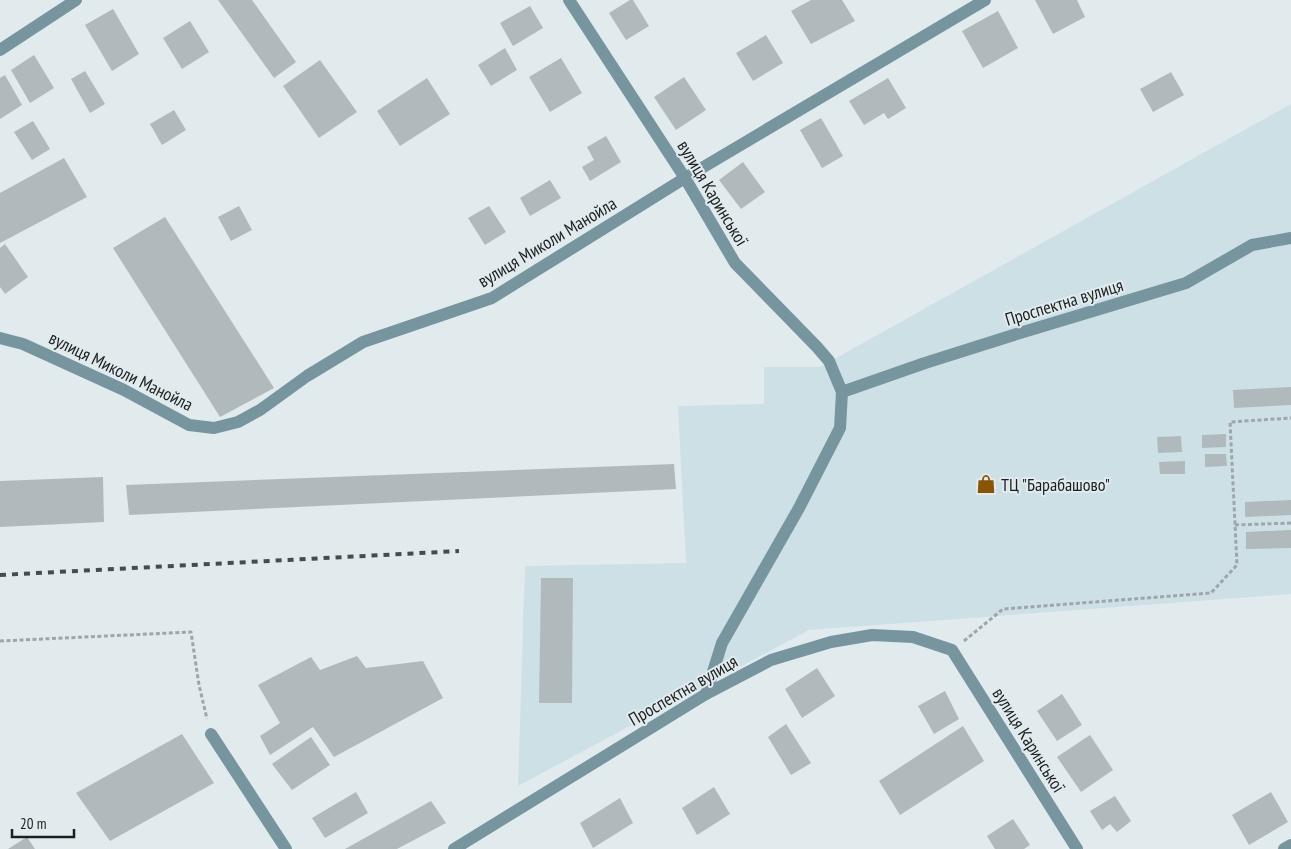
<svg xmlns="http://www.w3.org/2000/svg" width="1291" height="849" viewBox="0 0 1291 849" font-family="'PT Sans Narrow',sans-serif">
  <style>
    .built { fill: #cde0e6 }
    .building { fill: #b0babd }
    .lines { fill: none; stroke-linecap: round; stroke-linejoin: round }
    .path { stroke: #9ea6a8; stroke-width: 3; stroke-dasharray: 4 2.5; stroke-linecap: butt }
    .minor { stroke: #77959e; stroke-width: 12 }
    .rail { stroke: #464c4d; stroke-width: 4; stroke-dasharray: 6 6; stroke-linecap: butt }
    .labels { text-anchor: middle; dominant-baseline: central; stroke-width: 4; stroke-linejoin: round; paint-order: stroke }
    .street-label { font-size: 18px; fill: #1b1f20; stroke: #e1ebee }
    .poi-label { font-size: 18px; fill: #1b1f20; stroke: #e1ebee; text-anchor: start }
  </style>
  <rect width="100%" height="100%" fill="#e1ebee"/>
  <polygon class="built" points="1291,104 1291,594 809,630 518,786 525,566 686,563 678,406 764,404 764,367 820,367"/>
  <g class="building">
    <polygon points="218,0 252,0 296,62 274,78"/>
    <polygon points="630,0 633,0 649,26 626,40 609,13"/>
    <polygon points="811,0 842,0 855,21 811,44 791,11"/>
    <polygon points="1035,0 1077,0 1085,17 1053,34"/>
    <polygon points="530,6 543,28 513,46 500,23"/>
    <polygon points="113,9 139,54 112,71 85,25"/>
    <polygon points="998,11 1018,48 983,68 962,31"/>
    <polygon points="190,21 209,52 182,69 163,38"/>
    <polygon points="766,35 783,63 753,81 736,53"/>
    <polygon points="505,48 517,70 491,86 478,65"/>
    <polygon points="34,55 54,88 30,103 11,70"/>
    <polygon points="561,58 582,93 550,112 529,77"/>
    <polygon points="320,60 357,112 319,138 283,86"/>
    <polygon points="85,71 105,104 90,113 71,79"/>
    <polygon points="1171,72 1184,95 1153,112 1140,89"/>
    <polygon points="5,75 22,105 0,119 0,78"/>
    <polygon points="684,77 706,110 676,130 654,97"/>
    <polygon points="427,78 450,114 400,146 377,111"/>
    <polygon points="888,78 906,108 888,119 884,113 864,125 849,101"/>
    <polygon points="174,110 186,130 162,145 150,124"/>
    <polygon points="821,118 843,156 822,168 800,130"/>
    <polygon points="33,121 50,149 32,160 14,132"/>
    <polygon points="606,136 621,162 590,181 582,167 594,160 587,147"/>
    <polygon points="64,158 87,197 0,243 0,193"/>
    <polygon points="743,162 765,192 741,209 719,180"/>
    <polygon points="550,180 561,198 530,216 520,198"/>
    <polygon points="239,206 252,230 231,241 218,217"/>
    <polygon points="489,206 506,232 485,245 468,218"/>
    <polygon points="165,217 274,388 220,417 113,248"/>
    <polygon points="5,244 28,277 5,294 0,287 0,248"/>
    <polygon points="1291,387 1291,405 1234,408 1233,390"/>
    <polygon points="1226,434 1226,447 1202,448 1202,435"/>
    <polygon points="1181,436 1182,452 1158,453 1157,437"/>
    <polygon points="1205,454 1226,454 1227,466 1205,467"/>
    <polygon points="1185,461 1185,474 1160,474 1159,462"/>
    <polygon points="674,464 676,489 129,515 126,485"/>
    <polygon points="103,477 104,522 0,527 0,481"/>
    <polygon points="1291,500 1291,515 1245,517 1245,502"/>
    <polygon points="1291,530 1291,548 1246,549 1246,532"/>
    <polygon points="541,578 573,578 572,703 539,703"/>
    <polygon points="357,656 366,668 423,661 443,698 334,757 313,727 270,755 260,736 280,723 258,685 311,657 320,670"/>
    <polygon points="817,668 835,696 802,718 785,689"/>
    <polygon points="945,691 959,719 934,734 918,706"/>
    <polygon points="1062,694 1082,725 1057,741 1037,711"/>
    <polygon points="786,724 811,763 791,775 768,737"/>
    <polygon points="963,726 984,761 900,815 879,781"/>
    <polygon points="182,734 214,783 110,841 76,793"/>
    <polygon points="1090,735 1113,770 1081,792 1057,757"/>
    <polygon points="311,737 330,765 292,790 272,764"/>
    <polygon points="714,787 730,814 697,835 682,808"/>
    <polygon points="356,792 368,813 325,838 312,818"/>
    <polygon points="1271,792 1288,822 1249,845 1232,815"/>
    <polygon points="1115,796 1131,821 1117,832 1110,824 1102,830 1090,811"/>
    <polygon points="620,798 633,823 593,848 580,823"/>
    <polygon points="431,801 446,823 397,849 345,849"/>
    <polygon points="1013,819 1030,845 1024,849 995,849 987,836"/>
    <polygon points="27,837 35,849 8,849"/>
  </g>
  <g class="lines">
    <g class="path">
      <polyline points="1235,525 1291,523"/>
      <polyline points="0,641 191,632 199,685 207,719"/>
      <polyline points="964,641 1003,609 1211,593 1237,565 1230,422 1291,418"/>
    </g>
    <g class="minor">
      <polyline points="569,0 685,178 735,263 817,347 829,361 842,392 840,428 799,508 722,643 706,694"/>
      <polyline points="0,50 76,0"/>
      <polyline points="0,338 23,344 124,390 189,425 214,428 238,422 260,410 307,376 363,342 492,298 685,178 985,0"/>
      <polyline points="842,392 925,363 1020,333 1186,283 1252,245 1291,238"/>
      <polyline points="211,734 286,849"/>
      <polyline points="454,849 706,694 771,660 831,642 872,635 913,637 952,650 1077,849"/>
      <polyline points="1284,849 1291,845"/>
    </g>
    <polyline class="rail" points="0,575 459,551"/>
  </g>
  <defs>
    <g id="shop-bare" transform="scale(1.5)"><path d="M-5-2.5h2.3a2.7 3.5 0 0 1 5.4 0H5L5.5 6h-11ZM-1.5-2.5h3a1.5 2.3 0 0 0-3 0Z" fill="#8a5403" stroke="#e1ebee" stroke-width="2.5" paint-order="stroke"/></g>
  </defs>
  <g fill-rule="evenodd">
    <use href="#shop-bare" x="986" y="484"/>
  </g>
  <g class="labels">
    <g class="street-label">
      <text transform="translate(713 193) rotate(59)">вулиця Каринської</text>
      <text transform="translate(547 242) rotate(-31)">вулиця Миколи Манойла</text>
      <text transform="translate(1064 302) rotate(-17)">Проспектна вулиця</text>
      <text transform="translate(121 371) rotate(26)">вулиця Миколи Манойла</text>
      <text transform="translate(683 690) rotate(-30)">Проспектна вулиця</text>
      <text transform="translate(1029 740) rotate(58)">вулиця Каринської</text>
    </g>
    <g class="poi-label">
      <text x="1001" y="484">ТЦ "Барабашово"</text>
    </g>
  </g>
  <path d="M12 829v8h62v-8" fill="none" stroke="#1b1f20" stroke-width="2.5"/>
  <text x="20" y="829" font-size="15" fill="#1b1f20" stroke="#e1ebee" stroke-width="4" paint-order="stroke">20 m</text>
</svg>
